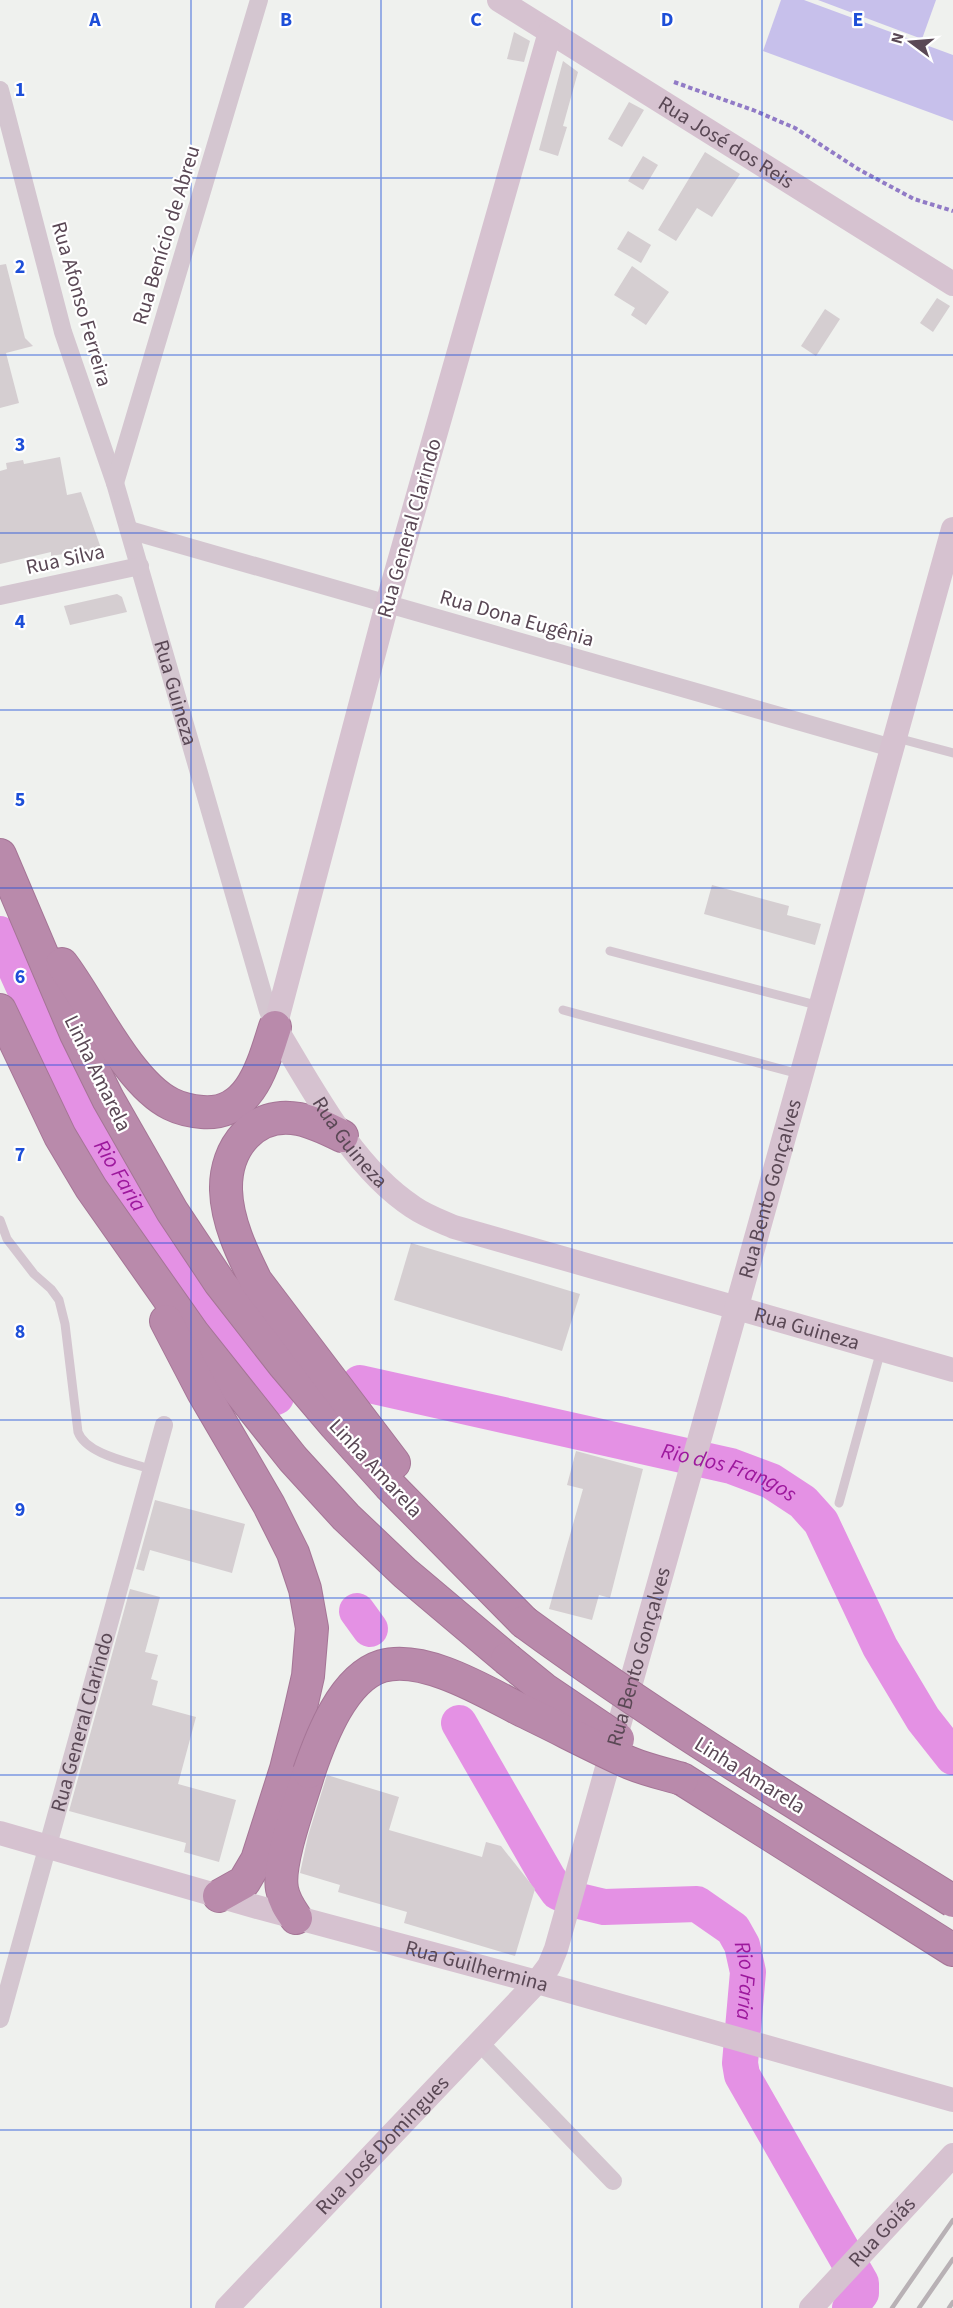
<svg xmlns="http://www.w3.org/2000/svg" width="953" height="2308" viewBox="0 0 953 2308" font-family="'Source Sans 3',sans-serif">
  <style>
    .green { fill: #c7c0eb }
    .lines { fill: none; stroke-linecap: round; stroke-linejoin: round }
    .river { stroke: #e491e4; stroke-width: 36 }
    .building { fill: #d5ced1 }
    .highway-casing { stroke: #a57596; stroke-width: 34 }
    .path { stroke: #917bc6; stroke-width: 4; stroke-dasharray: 4.5 3; stroke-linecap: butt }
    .lane { stroke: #d4c6d0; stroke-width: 9 }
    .street { stroke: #d4c6d0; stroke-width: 18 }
    .secondary { stroke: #d6c2d0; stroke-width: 24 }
    .highway { stroke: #b98aab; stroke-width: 32 }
    .rail { stroke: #b8b1b5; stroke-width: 4.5 }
    .highway-bridge-casing { stroke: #a57596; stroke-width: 34; stroke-linecap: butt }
    .highway-bridge { stroke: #b98aab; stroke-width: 32 }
    .grid { fill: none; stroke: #1d4ed8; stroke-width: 1.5; stroke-opacity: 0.55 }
    .labels { text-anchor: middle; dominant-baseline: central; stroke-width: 4.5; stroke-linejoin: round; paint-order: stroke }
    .street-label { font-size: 21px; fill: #5a4855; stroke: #fff }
    .water-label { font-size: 22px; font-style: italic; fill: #9d189d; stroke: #fff }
    .grid-label { font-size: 20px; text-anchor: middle; font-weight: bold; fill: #1d4ed8; stroke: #fff; stroke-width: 4.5; stroke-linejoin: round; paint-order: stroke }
  </style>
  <rect width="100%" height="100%" fill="#eff1ee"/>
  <g class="green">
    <polygon points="781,0 804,0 953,55 953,121 763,51"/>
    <polygon points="818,0 936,0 922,39"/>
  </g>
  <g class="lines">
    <g class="river">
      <path id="s1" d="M0,934L53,1052L102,1146L170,1257L276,1397"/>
      <path id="s2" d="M360,1383L731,1466L771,1481L803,1502L821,1522L880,1647L923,1719L953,1757"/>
      <polyline points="357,1611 370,1629"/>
      <path id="s3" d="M459,1723L548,1878L558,1892L575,1900L604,1907L697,1904L733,1929L742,1945L748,1972L740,2063L742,2075L861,2283V2293L850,2308"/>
    </g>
  </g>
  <g class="building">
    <polygon points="514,32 530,41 524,62 507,59"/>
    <polygon points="563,61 578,72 563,126 567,127 558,156 539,150"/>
    <polygon points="629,102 644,110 622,147 608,139"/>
    <polygon points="705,152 740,174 712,217 697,208 676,241 658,230"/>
    <polygon points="643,156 658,165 643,190 628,181"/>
    <polygon points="628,231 651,245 641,263 617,249"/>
    <polygon points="6,264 25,338 33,346 6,353 19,403 0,408 0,265"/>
    <polygon points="632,266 669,292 646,325 631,315 635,308 614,295"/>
    <polygon points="937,298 950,306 933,332 920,323"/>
    <polygon points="825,309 840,319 816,356 801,346"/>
    <polygon points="60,457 67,495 81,492 102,551 82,555 82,551 51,556 51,552 0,564 0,471 7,469 6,463 23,460 24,464"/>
    <polygon points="117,594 122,597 127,612 70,625 64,606"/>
    <polygon points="712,885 789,906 787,915 821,924 815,945 704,914"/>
    <polygon points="411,1243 580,1294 562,1351 394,1300"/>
    <polygon points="576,1451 643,1469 610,1598 599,1595 592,1620 549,1609 583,1489 567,1485"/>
    <polygon points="155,1500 245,1524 232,1573 150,1550 144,1571 136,1569"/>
    <polygon points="130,1589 160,1597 145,1652 158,1655 151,1679 158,1681 152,1705 196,1717 178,1784 236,1800 219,1862 184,1852 186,1843 69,1811"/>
    <polygon points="327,1775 399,1797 389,1830 482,1857 486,1842 501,1846 535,1889 515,1956 404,1923 407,1912 338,1892 340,1885 300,1873 308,1836"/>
  </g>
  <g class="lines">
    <g class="highway-casing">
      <g id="highway">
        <polyline points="0,855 76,1034 108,1099 172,1211 220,1283 284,1365 335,1425 389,1485 524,1622"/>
        <path d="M62,964C91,1002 128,1083 171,1104C181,1109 191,1111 202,1112C251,1116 263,1064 275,1027"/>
        <polyline points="0,1010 60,1136 91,1188 193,1333 293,1459 346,1517 405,1573 507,1659"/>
        <path d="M342,1136C328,1129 314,1122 299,1119C254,1110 225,1148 226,1190C227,1222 242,1253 256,1281L394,1463"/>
        <polyline points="166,1321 203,1392 269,1505 293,1553 305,1589 312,1628 308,1676 298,1720 286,1769 257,1860 244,1882 219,1896"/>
        <polyline points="682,1779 953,1950"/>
        <path d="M296,1918C290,1909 284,1901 282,1889C277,1863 301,1800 309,1772"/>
      </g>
    </g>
    <polyline class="path" points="674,82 753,110 795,128 858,169 914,199 953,211"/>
    <g class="lane">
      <polyline points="897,738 953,753"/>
      <polyline points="610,951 820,1006"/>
      <polyline points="563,1010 799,1074"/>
      <path d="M0,1220L7,1239L34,1274L51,1289L59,1300L65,1324L78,1432C86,1454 129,1462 150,1469"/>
      <polyline points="839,1503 881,1350"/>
    </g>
    <g class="street">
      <path id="s4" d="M0,90L63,332L115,483L268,1011L275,1027"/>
      <polyline points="115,483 259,0"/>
      <polyline points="129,530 892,748"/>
      <polyline points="0,596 140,566"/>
      <path id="s5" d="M0,2019L164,1425"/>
      <polyline points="479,2042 613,2181"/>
    </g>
    <g class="secondary">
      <path id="s6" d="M499,0L953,284"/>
      <path id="s7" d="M550,32L387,604L275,1027C312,1088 352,1167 413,1207C426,1216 440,1221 454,1227L953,1370"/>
      <path id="s8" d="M0,1833L257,1907L537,1982L953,2100"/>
      <path id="s9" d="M227,2308L537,1982L549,1966L556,1949L746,1274L953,529"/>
      <path id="s10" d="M811,2308L953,2155"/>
    </g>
    <use href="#highway" class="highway"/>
    <g class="rail">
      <polyline points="892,2308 953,2220"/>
      <polyline points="919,2308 953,2259"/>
      <polyline points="949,2308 953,2302"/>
    </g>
    <g class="highway-bridge-casing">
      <g id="highway-bridge">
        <path d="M524,1622C662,1723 808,1811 953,1901"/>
        <polyline points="507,1659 544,1689 618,1739"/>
        <path d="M309,1772C321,1737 343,1678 382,1666C424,1654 486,1692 523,1711C559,1728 594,1747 630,1763C647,1770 665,1774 682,1779"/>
      </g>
    </g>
    <use href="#highway-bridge" class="highway-bridge"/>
  </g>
  <path class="grid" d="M191,0V2308M381,0V2308M572,0V2308M762,0V2308M0,178H953M0,355H953M0,533H953M0,710H953M0,888H953M0,1065H953M0,1243H953M0,1420H953M0,1598H953M0,1775H953M0,1953H953M0,2130H953"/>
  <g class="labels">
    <g class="street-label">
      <text stroke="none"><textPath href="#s6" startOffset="268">Rua José dos Reis</textPath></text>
      <text transform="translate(166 235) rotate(-73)">Rua Benício de Abreu</text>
      <text transform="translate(82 304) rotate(74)">Rua Afonso Ferreira</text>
      <text transform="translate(409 528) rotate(-74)">Rua General Clarindo</text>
      <text transform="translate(65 559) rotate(-12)">Rua Silva</text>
      <text transform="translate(517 618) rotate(16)">Rua Dona Eugênia</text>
      <text stroke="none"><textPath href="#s4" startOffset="628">Rua Guineza</textPath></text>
      <text transform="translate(98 1073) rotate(64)">Linha Amarela</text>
      <text stroke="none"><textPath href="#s7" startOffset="1170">Rua Guineza</textPath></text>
      <text stroke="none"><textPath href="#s9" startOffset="1278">Rua Bento Gonçalves</textPath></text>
      <text stroke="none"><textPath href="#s7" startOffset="1674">Rua Guineza</textPath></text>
      <text transform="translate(376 1468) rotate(47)">Linha Amarela</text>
      <text stroke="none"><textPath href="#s9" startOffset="792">Rua Bento Gonçalves</textPath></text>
      <text stroke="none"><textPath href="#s5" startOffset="308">Rua General Clarindo</textPath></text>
      <text transform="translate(750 1775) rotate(32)">Linha Amarela</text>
      <text stroke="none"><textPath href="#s8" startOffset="495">Rua Guilhermina</textPath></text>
      <text stroke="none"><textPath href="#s9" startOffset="225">Rua José Domingues</textPath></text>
      <text stroke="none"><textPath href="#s10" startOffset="104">Rua Goiás</textPath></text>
    </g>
    <g class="water-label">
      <text stroke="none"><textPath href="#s1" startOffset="270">Rio Faria</textPath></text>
      <text stroke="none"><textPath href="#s2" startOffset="380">Rio dos Frangos</textPath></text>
      <text stroke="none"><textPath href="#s3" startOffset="436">Rio Faria</textPath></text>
    </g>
  </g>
  <g class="grid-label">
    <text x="95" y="26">A</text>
    <text x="286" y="26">B</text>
    <text x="476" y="26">C</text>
    <text x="667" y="26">D</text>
    <text x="858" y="26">E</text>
    <text x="20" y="96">1</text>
    <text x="20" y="273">2</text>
    <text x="20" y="451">3</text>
    <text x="20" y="628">4</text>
    <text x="20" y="806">5</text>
    <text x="20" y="983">6</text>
    <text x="20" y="1161">7</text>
    <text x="20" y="1338">8</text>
    <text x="20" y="1516">9</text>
  </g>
  <g transform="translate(911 42) rotate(286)" stroke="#ffffff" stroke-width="4.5" paint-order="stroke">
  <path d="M0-4.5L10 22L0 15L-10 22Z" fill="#5a4855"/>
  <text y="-9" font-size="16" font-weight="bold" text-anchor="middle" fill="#5a4855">N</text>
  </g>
</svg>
